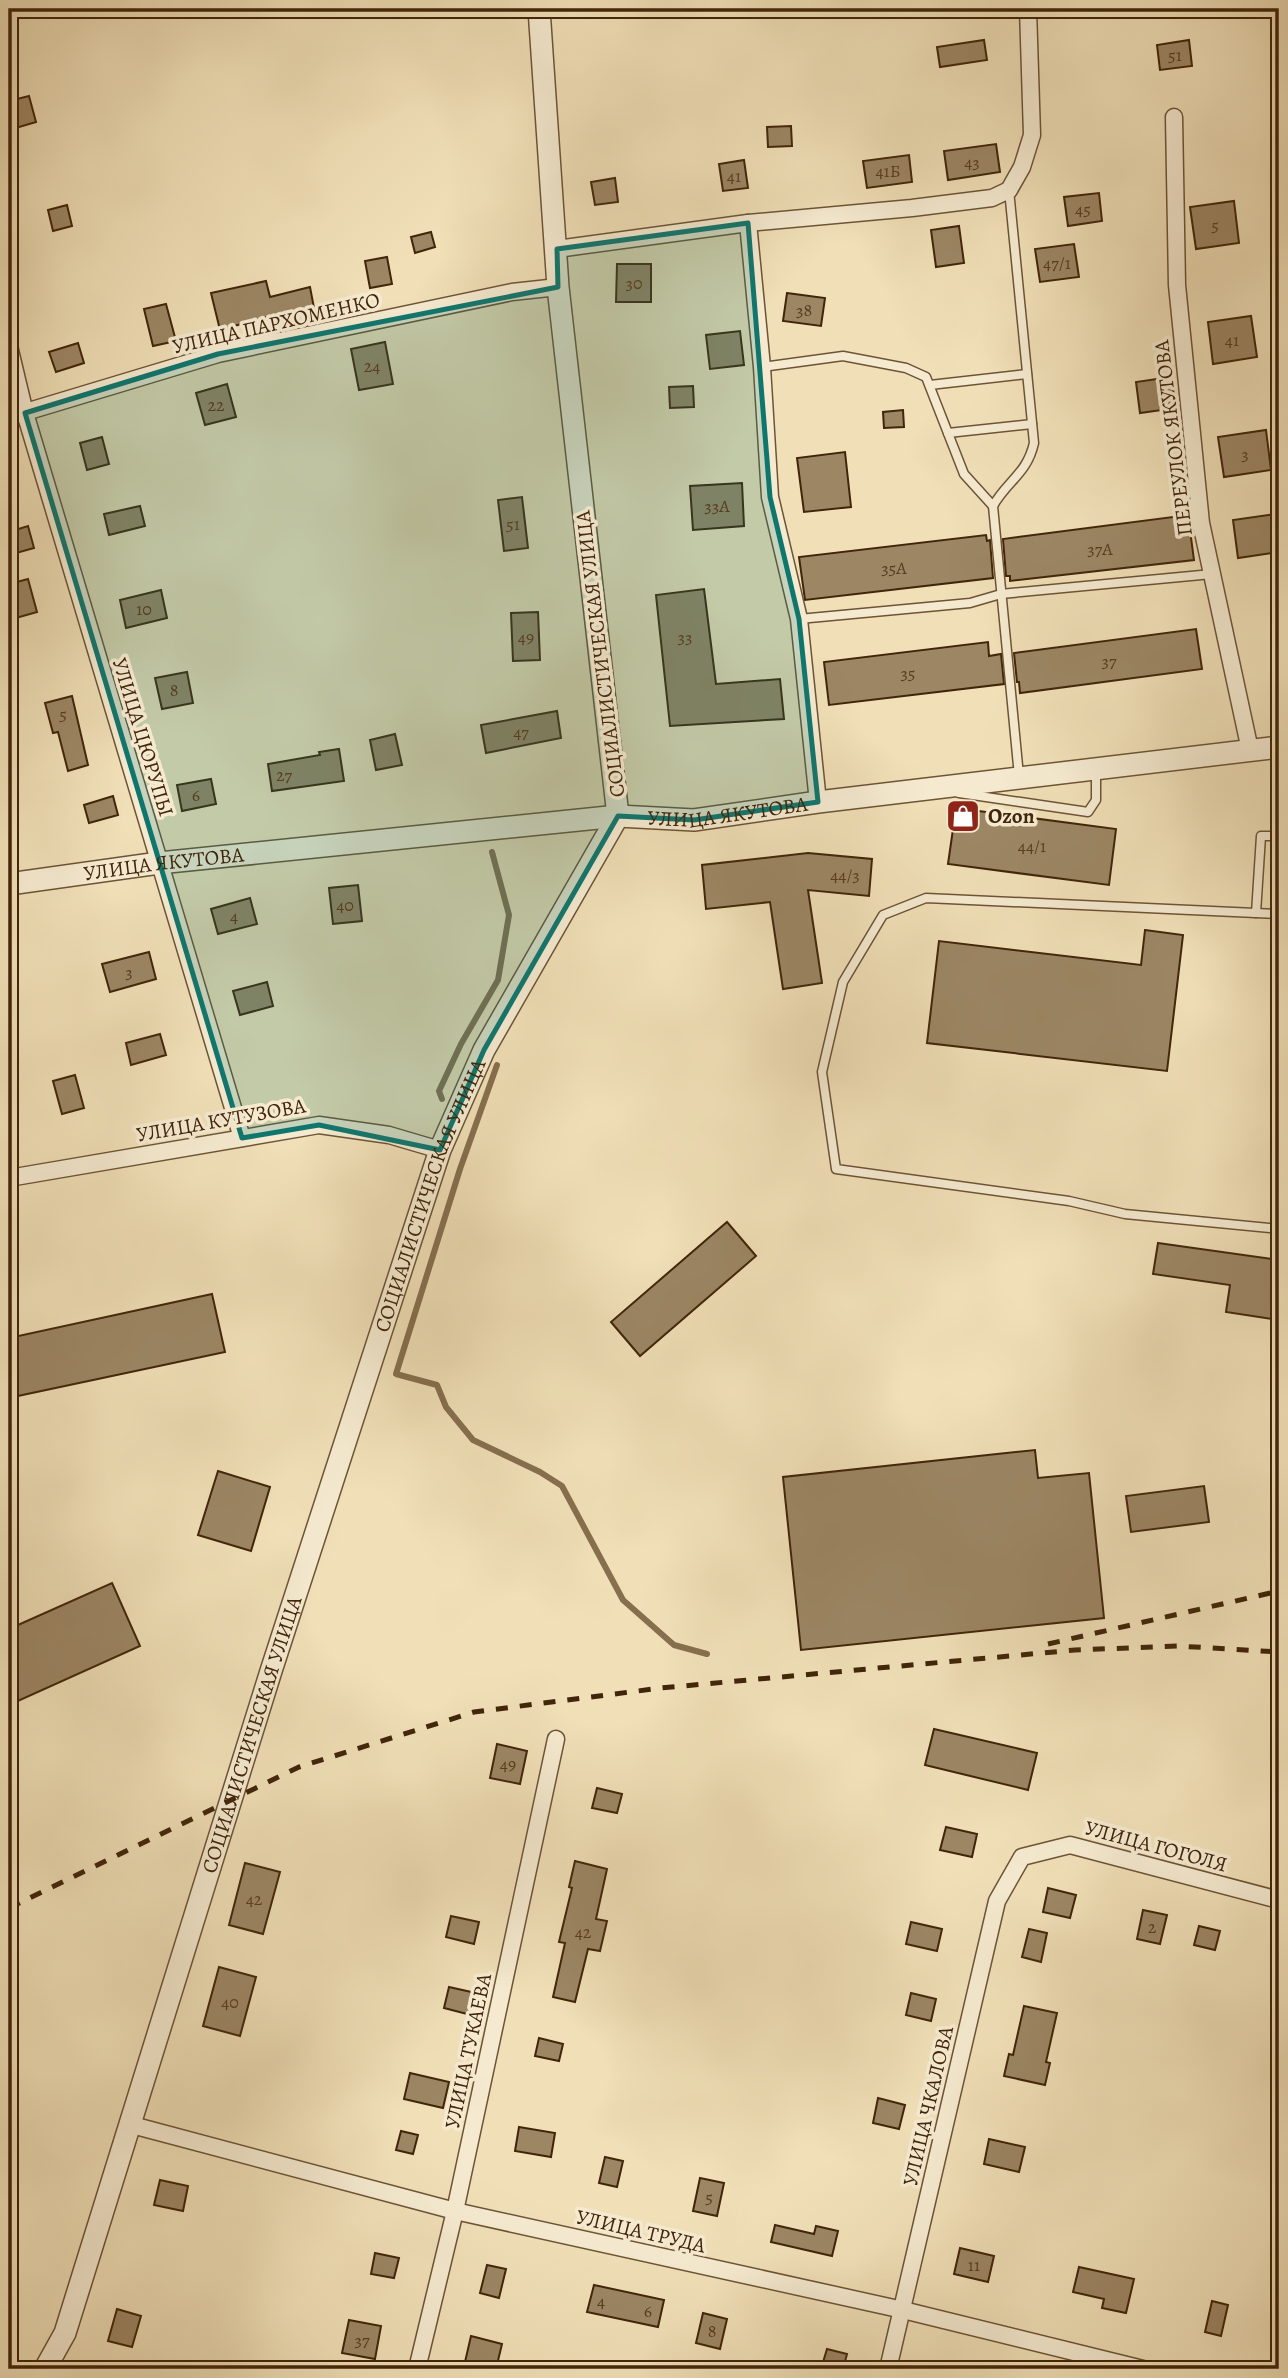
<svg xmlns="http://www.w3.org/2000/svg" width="1288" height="2378" viewBox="0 0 1288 2378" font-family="Alegreya,serif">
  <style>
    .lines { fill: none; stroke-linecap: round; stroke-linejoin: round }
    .stream { stroke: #866f4e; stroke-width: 6 }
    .building { fill: #9c8664; stroke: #41250a; stroke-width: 2 }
    .service-casing { stroke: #6d5435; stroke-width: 11 }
    .minor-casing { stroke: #6d5435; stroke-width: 19 }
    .tertiary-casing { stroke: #6d5435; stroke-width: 24 }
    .service { stroke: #f5ead0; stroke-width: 8 }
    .minor { stroke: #f5ead0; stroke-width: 16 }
    .tertiary { stroke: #f5ead0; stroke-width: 21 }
    .rail { stroke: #41250a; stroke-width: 5; stroke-dasharray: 12 12; stroke-linecap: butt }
    .marked { fill: #0f766e; fill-opacity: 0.2; stroke: #0f766e; stroke-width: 5; stroke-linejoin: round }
    .labels { text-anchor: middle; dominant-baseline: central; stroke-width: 7; stroke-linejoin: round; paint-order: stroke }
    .number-label { font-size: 18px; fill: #583d20 }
    .street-label { font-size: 21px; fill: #41250a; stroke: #f5ead0 }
    .poi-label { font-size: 21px; font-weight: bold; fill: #41250a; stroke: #f5ead0; text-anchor: start }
  </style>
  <rect width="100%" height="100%" fill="#f0dfb7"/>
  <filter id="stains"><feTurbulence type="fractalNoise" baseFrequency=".00286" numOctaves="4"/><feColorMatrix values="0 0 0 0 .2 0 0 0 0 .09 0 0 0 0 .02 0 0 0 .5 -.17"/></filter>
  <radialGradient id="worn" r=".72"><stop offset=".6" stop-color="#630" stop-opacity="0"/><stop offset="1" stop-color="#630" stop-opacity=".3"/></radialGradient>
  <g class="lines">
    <g class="stream">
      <polyline points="497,1065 460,1169 396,1374 437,1385 446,1407 473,1440 540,1472 562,1486 623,1600 674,1645 707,1654"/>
      <polyline points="442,1099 439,1091 461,1044 498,980 509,915 492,852"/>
    </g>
  </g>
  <g class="building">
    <polygon points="984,40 987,60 940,67 937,47"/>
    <polygon points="1189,40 1192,66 1160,70 1157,45"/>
    <polygon points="29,96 36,122 9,130 9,101"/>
    <polygon points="791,126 792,146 768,147 767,127"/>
    <polygon points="996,144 1000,172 948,180 944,151"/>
    <polygon points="909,155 912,182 867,188 863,161"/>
    <polygon points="744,160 748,188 723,191 719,164"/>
    <polygon points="615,178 618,202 595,205 591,182"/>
    <polygon points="1099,193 1102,221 1068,226 1064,197"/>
    <polygon points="1234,201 1239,243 1196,249 1190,207"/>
    <polygon points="67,205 72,226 53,231 48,210"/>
    <polygon points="959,226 964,263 936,267 931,230"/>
    <polygon points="431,232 435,247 415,253 411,237"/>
    <polygon points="1074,244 1079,277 1040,282 1035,249"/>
    <polygon points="387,257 392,284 370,288 365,261"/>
    <polygon points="617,264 651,264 651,302 616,302"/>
    <polygon points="266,281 270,297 310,287 314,308 284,315 284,312 220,330 211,293"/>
    <polygon points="787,293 825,298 821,326 783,321"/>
    <polygon points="166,304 176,341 153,346 144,309"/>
    <polygon points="1251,316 1257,357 1213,364 1208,322"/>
    <polygon points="740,331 744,365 710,369 706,335"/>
    <polygon points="385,342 393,384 359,390 351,349"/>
    <polygon points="78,343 84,363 56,372 49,352"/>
    <polygon points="1171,377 1176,408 1140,413 1136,382"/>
    <polygon points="227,384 236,417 205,425 196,393"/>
    <polygon points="693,386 694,407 670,408 669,387"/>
    <polygon points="903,410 904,427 884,428 883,412"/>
    <polygon points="1266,430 1271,470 1224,477 1218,437"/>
    <polygon points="102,437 109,464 87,470 80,443"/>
    <polygon points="845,452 851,507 804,512 797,458"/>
    <polygon points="742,483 744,526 693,530 690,486"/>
    <polygon points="522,497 528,548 504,551 498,500"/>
    <polygon points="140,506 145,526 109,535 104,514"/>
    <polygon points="1275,514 1279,552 1238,558 1233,520"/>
    <polygon points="1188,515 1194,560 1010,581 1010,576 1006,576 1003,539"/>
    <polygon points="28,526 34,548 9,555 9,532"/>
    <polygon points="986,535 987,541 990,540 993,578 805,600 799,557"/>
    <polygon points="28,579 37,612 9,620 9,584"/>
    <polygon points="704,589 716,684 780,679 784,719 670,726 656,595"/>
    <polygon points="161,590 167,618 126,628 120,600"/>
    <polygon points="538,612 540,660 513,661 511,613"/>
    <polygon points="1196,629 1202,669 1020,693 1019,682 1017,682 1014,653"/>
    <polygon points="988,642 989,656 1001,654 1004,684 829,705 824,662"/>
    <polygon points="187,672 193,703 162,709 155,678"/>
    <polygon points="72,696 88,765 68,771 58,732 53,733 45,703"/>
    <polygon points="557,711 561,738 486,753 481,725"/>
    <polygon points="395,734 402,765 376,770 370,740"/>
    <polygon points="339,749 344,781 272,791 268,764 320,755 319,752"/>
    <polygon points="211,779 216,804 182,811 177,785"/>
    <polygon points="113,796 118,815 89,823 84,805"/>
    <polygon points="956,808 1116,829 1109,885 948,864"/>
    <polygon points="808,853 872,859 869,896 808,890 822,983 783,989 770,902 706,909 702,865"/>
    <polygon points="358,885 362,921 333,924 329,888"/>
    <polygon points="250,898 257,924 218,934 211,909"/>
    <polygon points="1145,930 1183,935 1167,1071 927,1043 939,941 1141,965"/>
    <polygon points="149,952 156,979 110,992 102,964"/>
    <polygon points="267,982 273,1006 240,1015 233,991"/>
    <polygon points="160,1034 166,1055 131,1065 126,1043"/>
    <polygon points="75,1075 84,1108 62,1114 53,1081"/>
    <polygon points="727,1222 756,1256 640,1356 611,1322"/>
    <polygon points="1158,1243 1279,1260 1279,1320 1226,1312 1230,1285 1153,1274"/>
    <polygon points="212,1294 225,1352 13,1397 9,1379 9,1338"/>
    <polygon points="1035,1450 1038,1478 1089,1473 1104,1618 801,1650 783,1477"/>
    <polygon points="218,1471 270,1487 251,1551 198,1535"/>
    <polygon points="1204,1486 1209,1522 1131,1532 1126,1496"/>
    <polygon points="112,1583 140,1646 9,1705 9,1629"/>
    <polygon points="934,1729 1037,1753 1028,1790 925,1765"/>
    <polygon points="497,1744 527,1751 520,1784 490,1778"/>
    <polygon points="597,1788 622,1794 617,1813 592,1808"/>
    <polygon points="946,1827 977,1834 972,1857 940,1850"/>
    <polygon points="575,1861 607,1869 596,1919 607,1921 600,1951 588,1949 575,2002 553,1997 565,1943 559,1942 572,1888 569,1887"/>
    <polygon points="245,1863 280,1872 263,1934 229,1925"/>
    <polygon points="1048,1888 1076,1895 1070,1918 1043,1912"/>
    <polygon points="1143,1910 1167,1915 1160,1944 1137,1939"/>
    <polygon points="451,1916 479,1922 474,1944 446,1937"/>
    <polygon points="911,1922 942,1929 937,1951 906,1944"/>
    <polygon points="1199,1926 1220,1931 1215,1950 1194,1945"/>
    <polygon points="1029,1929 1047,1933 1041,1962 1022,1957"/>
    <polygon points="219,1967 256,1977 240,2036 203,2026"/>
    <polygon points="449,1987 476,1993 471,2015 444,2008"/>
    <polygon points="911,1993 936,1999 931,2021 906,2015"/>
    <polygon points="1024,2006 1057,2013 1046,2062 1050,2063 1045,2085 1004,2076 1009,2054 1013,2055"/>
    <polygon points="539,2038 563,2044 559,2061 535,2056"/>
    <polygon points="410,2073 449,2082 443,2108 404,2099"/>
    <polygon points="878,2098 905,2105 899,2129 873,2123"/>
    <polygon points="519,2127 555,2133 551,2157 515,2151"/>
    <polygon points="401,2131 418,2135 413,2154 396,2150"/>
    <polygon points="989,2139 1025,2147 1019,2172 984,2164"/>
    <polygon points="605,2157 623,2161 617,2187 599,2183"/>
    <polygon points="700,2178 724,2183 717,2216 693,2211"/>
    <polygon points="160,2180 188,2186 183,2211 154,2205"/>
    <polygon points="775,2225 814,2234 816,2226 838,2231 832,2256 771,2242"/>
    <polygon points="960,2248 994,2256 988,2282 954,2274"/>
    <polygon points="375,2253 399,2258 394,2278 371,2274"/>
    <polygon points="487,2265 506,2269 499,2298 480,2293"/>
    <polygon points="1079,2267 1134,2279 1126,2313 1102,2308 1104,2299 1073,2292"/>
    <polygon points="594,2285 664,2300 658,2327 587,2312"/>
    <polygon points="1212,2301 1228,2305 1221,2336 1205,2332"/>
    <polygon points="117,2309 141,2316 132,2347 108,2341"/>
    <polygon points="703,2313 727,2319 720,2349 696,2343"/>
    <polygon points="349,2320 381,2326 375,2359 342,2353"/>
    <polygon points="471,2336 502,2344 496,2369 465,2362"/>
    <polygon points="827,2349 847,2354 843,2369 821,2369"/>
  </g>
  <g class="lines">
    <g class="service-casing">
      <g id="service">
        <path d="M1009,190L1034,443C1027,474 1007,481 993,506L1019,776"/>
        <polyline points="762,367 843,356 906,368 926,377 964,474 993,506"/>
        <polyline points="930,385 1027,374"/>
        <polyline points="948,433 1032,424"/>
        <polyline points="799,619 970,603 1001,594 1212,574"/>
        <polyline points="959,793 1088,812 1096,800 1096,772"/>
        <polyline points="1256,913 1261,836 1279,836"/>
        <polyline points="1279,914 926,898 883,915 843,982 822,1072 836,1169 1069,1201 1125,1214 1279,1229"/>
      </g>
    </g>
    <g class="minor-casing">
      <g id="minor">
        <polyline points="1174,117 1177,285 1201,523 1250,750"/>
        <polyline points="748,223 762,367 770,497 799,619 818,802"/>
        <polyline points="557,249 748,223 912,208 992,198 1009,190 1022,167 1032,135 1028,9"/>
        <polyline points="9,346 25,413 242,1138"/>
        <polyline points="9,417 218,354 512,292 558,287"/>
        <polyline points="9,1178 319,1125 389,1135 440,1150"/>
        <polyline points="132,2125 455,2211 903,2310 1143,2369"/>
        <polyline points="417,2369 455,2211 556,1739"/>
        <polyline points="888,2369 997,1901 1022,1857 1070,1845 1279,1900"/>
      </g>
    </g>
    <g class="tertiary-casing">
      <g id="tertiary">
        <path id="s1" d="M9,884L159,863L618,816L694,820L818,802L1279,747"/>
        <path id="s2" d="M45,2369L65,2333L271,1671L440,1150L484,1050L618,816L558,287L539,9"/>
      </g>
    </g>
    <use href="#service" class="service"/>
    <use href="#minor" class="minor"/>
    <use href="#tertiary" class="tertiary"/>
    <g class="rail">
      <polyline points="1048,1644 1279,1591"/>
      <polyline points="9,1908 299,1767 474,1712 661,1688 1075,1650 1178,1646 1279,1652"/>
    </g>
  </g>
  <path class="marked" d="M748,223L770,497L799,619L818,802L694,820L618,816L484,1050L440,1150L319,1125L242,1138L25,413L218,354L558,287L557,249Z"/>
  <defs>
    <g id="shop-square" transform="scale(1.75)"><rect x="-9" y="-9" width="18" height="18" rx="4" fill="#8f2418" stroke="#f5ead0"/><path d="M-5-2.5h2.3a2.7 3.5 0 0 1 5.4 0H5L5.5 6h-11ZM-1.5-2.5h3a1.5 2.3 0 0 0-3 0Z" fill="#fff"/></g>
  </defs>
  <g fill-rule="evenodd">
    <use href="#shop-square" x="963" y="816"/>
  </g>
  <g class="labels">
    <g class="number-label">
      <text x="1175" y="55">51</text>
      <text x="972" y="162">43</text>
      <text x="888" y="171">41Б</text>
      <text x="734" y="176">41</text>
      <text x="1083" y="209">45</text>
      <text x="1215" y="225">5</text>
      <text x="1057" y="263">47/1</text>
      <text x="634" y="283">30</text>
      <text x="804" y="310">38</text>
      <text x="1232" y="340">41</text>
      <text x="372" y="366">24</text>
      <text x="216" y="405">22</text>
      <text x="1245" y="454">3</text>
      <text x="717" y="506">33А</text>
      <text x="513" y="524">51</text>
      <text x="1100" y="549">37А</text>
      <text x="894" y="568">35А</text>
      <text x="144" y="609">10</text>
      <text x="526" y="637">49</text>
      <text x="685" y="637">33</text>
      <text x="1109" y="661">37</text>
      <text x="908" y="673">35</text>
      <text x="174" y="690">8</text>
      <text x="63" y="714">5</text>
      <text x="521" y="732">47</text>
      <text x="284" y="775">27</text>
      <text x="196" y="795">6</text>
      <text x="1032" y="846">44/1</text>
      <text x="845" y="875">44/3</text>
      <text x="345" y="905">40</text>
      <text x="234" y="916">4</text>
      <text x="129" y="972">3</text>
      <text x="508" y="1764">49</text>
      <text x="254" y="1899">42</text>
      <text x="1152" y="1927">2</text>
      <text x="583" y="1932">42</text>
      <text x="230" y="2002">40</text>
      <text x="709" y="2197">5</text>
      <text x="974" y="2265">11</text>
      <text x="601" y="2301">4</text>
      <text x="648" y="2311">6</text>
      <text x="712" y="2331">8</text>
      <text x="362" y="2340">37</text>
    </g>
    <g class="street-label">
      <text transform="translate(276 323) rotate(-13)">УЛИЦА ПАРХОМЕНКО</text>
      <text transform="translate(1173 438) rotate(-97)">ПЕРЕУЛОК ЯКУТОВА</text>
      <text transform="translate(600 654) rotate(-97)">СОЦИАЛИСТИЧЕСКАЯ УЛИЦА</text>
      <text transform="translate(143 737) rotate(73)">УЛИЦА ЦЮРУПЫ</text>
      <text stroke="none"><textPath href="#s1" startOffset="723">УЛИЦА ЯКУТОВА</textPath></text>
      <text stroke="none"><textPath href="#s1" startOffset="156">УЛИЦА ЯКУТОВА</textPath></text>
      <text transform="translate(221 1120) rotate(-10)">УЛИЦА КУТУЗОВА</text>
      <text stroke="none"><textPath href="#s2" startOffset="1236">СОЦИАЛИСТИЧЕСКАЯ УЛИЦА</textPath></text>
      <text stroke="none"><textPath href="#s2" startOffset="668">СОЦИАЛИСТИЧЕСКАЯ УЛИЦА</textPath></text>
      <text transform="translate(1156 1846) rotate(15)">УЛИЦА ГОГОЛЯ</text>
      <text transform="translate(468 2051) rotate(-78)">УЛИЦА ТУКАЕВА</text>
      <text transform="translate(928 2106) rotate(-77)">УЛИЦА ЧКАЛОВА</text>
      <text transform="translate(641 2231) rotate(13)">УЛИЦА ТРУДА</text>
    </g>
    <g class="poi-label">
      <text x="988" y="816">Ozon</text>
    </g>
  </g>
  <rect width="1288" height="2378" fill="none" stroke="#f0dfb7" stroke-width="35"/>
  <rect x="10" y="10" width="1267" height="2357" fill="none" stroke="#41250a" stroke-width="3.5"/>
  <rect x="18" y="18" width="1253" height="2343" fill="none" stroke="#41250a" stroke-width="2"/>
  <rect width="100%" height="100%" filter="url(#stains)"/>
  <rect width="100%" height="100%" fill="url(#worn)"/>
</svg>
